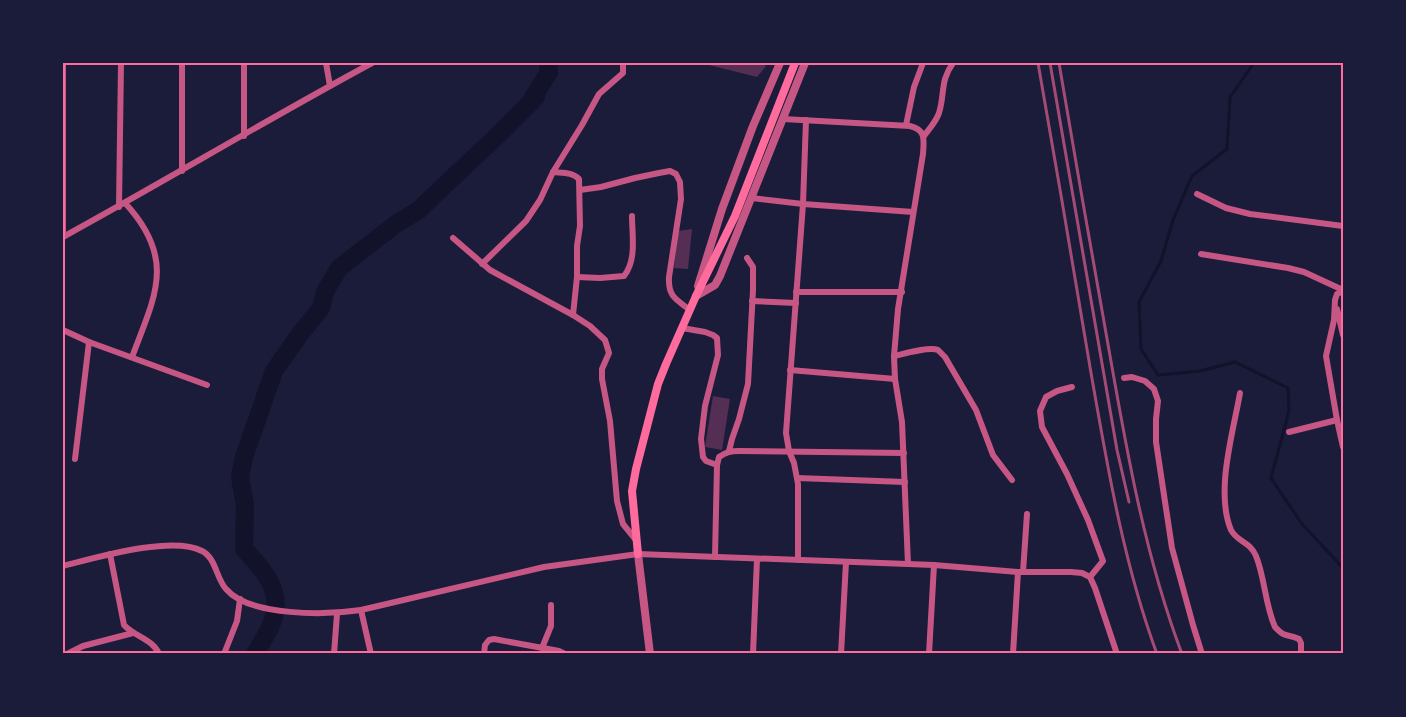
<svg xmlns="http://www.w3.org/2000/svg" width="1406" height="717" viewBox="0 0 1406 717" font-family="Montserrat,sans-serif">
  <style>
    .lines { fill: none; stroke-linecap: round; stroke-linejoin: round }
    .stream { stroke: #12122b; stroke-width: 3 }
    .river { stroke: #12122b; stroke-width: 18 }
    .building { fill: #542f53 }
    .minor { stroke: #c65784; stroke-width: 6 }
    .tertiary { stroke: #c65784; stroke-width: 8 }
    .secondary { stroke: #ff6b9d; stroke-width: 8 }
    .rail { stroke: #a44b75; stroke-width: 3 }
    .neatline { fill: none; stroke: #ff6b9d; stroke-width: 2 }
  </style>
  <rect width="100%" height="100%" fill="#1b1b3a"/>
  <g class="lines">
    <polyline class="stream" points="1254,63 1230,97 1227,149 1192,176 1173,220 1161,261 1139,302 1141,349 1158,375 1200,371 1235,362 1288,388 1289,411 1271,478 1302,524 1343,568"/>
    <path class="river" d="M255,654C260,645 267,635 271,625C285,592 265,572 244,549L245,505L240,477L244,457L274,371L300,334L321,308L325,292L339,268L396,224L419,210L448,182L496,137L536,97L534,96L549,72L548,63"/>
  </g>
  <g class="building">
    <polygon points="701,63 762,63 766,66 757,77"/>
    <polygon points="692,229 688,269 674,268 678,231"/>
    <polygon points="713,396 730,399 722,450 705,447"/>
  </g>
  <g class="lines">
    <g class="minor">
      <polyline points="326,63 330,86"/>
      <path d="M783,119L910,126C926,130 924,139 923,154L898,309L894,356L895,379L902,422L908,564"/>
      <polyline points="906,125 914,87 923,63"/>
      <polyline points="244,136 244,63"/>
      <path d="M924,136C929,129 936,122 939,113C945,93 940,81 953,63"/>
      <polyline points="182,171 182,63"/>
      <path d="M553,172C562,173 573,172 579,179L580,226L577,246V277L573,315"/>
      <path d="M580,190L601,187L635,178L659,173L670,171L676,174L680,182L681,199L669,277C668,296 675,299 690,310"/>
      <polyline points="1197,194 1226,208 1250,214 1343,226"/>
      <polyline points="752,198 803,204 913,212"/>
      <path d="M125,203C177,259 155,296 132,357"/>
      <polyline points="119,207 121,63"/>
      <path d="M63,237C167,180 268,119 372,63"/>
      <polyline points="63,237 63,63"/>
      <polyline points="453,238 490,270 573,315 590,326 605,340 609,353 602,369 602,379 610,421 617,501 623,524 636,540"/>
      <polyline points="1201,254 1288,268 1304,272 1343,290"/>
      <polyline points="482,264 526,221 540,200 553,172 582,125 599,94 623,73 623,63"/>
      <path d="M577,277L600,278L624,276C637,260 632,235 632,216"/>
      <polyline points="1343,291 1337,294 1335,300 1334,320 1326,356 1337,420 1343,447"/>
      <polyline points="796,292 902,292"/>
      <polyline points="752,301 796,303"/>
      <polyline points="1337,309 1343,335"/>
      <polyline points="682,328 705,332 713,335 717,338 718,355 705,406 701,439 703,457 706,461 717,465"/>
      <polyline points="63,330 89,342 207,385"/>
      <path d="M894,356C903,354 930,346 938,350C939,351 944,356 945,357L976,410L993,455L1012,480"/>
      <polyline points="790,370 895,379"/>
      <polyline points="1124,378 1132,377 1145,381 1154,389 1158,401 1156,419 1156,442 1172,548 1193,625 1202,654"/>
      <polyline points="1072,387 1057,391 1046,397 1040,411 1042,427 1067,474 1088,520 1103,561 1090,577"/>
      <path d="M1240,393C1233,433 1215,492 1231,530C1237,542 1250,541 1256,556C1265,578 1265,605 1275,627C1286,639 1287,633 1299,639L1301,643V654"/>
      <polyline points="1289,432 1337,420"/>
      <polyline points="729,451 732,439 739,419 748,384 753,290 753,267 747,258"/>
      <polyline points="75,459 89,342"/>
      <polyline points="797,478 905,482"/>
      <path d="M110,554L124,625C135,637 153,639 159,654"/>
      <path d="M715,557L717,465L719,457C726,452 731,451 739,451L904,453"/>
      <polyline points="798,560 798,484 794,463 789,451 786,433 803,204 806,120"/>
      <path d="M63,566C95,558 172,535 202,551C216,558 216,578 226,589C250,617 327,615 361,610L544,567L638,554L934,565L1018,572H1071L1082,573L1090,577L1095,588L1117,654"/>
      <polyline points="1023,572 1027,514"/>
      <polyline points="361,610 371,654"/>
      <polyline points="542,648 551,626 551,605"/>
      <polyline points="67,654 83,646 133,633"/>
      <polyline points="224,654 237,621 240,599"/>
      <polyline points="334,654 337,614"/>
      <polyline points="484,654 485,645 489,640 494,639 559,651 565,654"/>
      <polyline points="753,654 757,559"/>
      <polyline points="841,654 846,562"/>
      <polyline points="929,654 934,565"/>
      <polyline points="1013,654 1018,572"/>
    </g>
    <g class="tertiary">
      <polyline points="698,286 722,209 753,126 780,63"/>
      <polyline points="696,296 715,285 720,276 805,63"/>
      <polyline points="638,554 650,654"/>
    </g>
    <polyline class="secondary" points="638,554 632,491 636,469 658,384 666,364 696,296 735,216 795,63"/>
    <g class="rail">
      <path d="M1038,63C1056,164 1073,266 1090,367C1107,464 1123,562 1157,654"/>
      <polyline points="1050,63 1117,450 1129,502"/>
      <path d="M1059,63C1075,159 1092,254 1109,350C1127,453 1145,556 1182,654"/>
    </g>
  </g>
  <rect width="1406" height="717" fill="none" stroke="#1b1b3a" stroke-width="129"/>
  <rect x="64" y="64" width="1278" height="588" class="neatline"/>
</svg>
